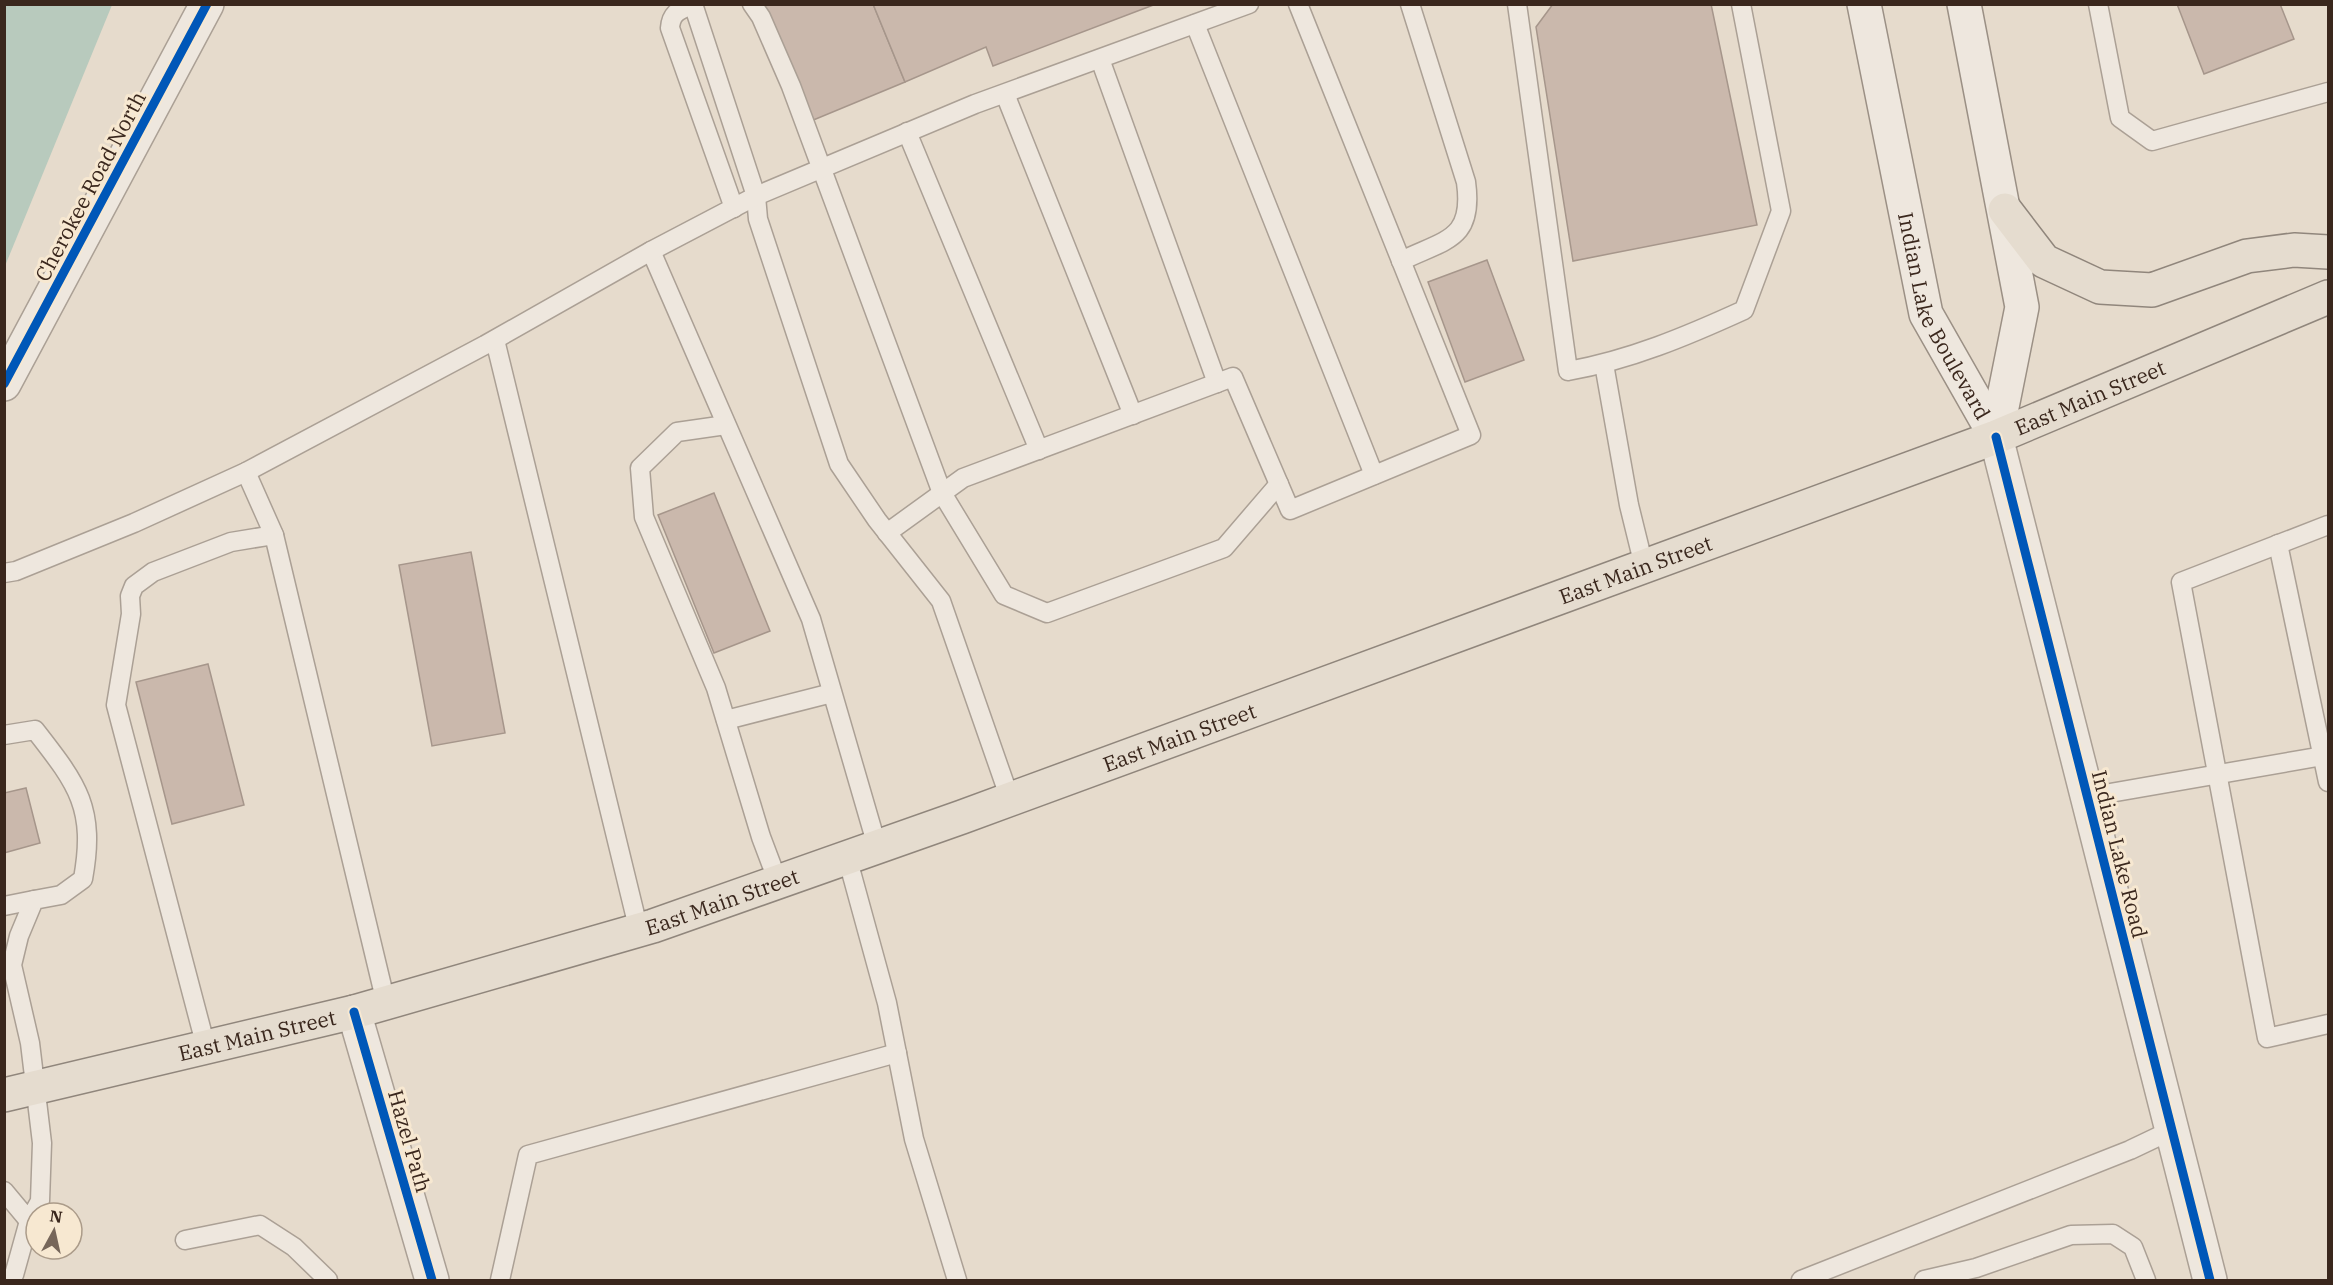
<svg xmlns="http://www.w3.org/2000/svg" width="2333" height="1285" viewBox="0 0 2333 1285" font-family="'IBM Plex Serif',serif">
  <style>
    .water { fill: #b8cabd }
    .building { fill: #cab8ac; stroke: #a6968b; stroke-width: 1.5 }
    .lines { fill: none; stroke-linecap: round; stroke-linejoin: round }
    .service-casing { stroke: #aba095; stroke-width: 21 }
    .minor-casing { stroke: #aba095; stroke-width: 36 }
    .tertiary-casing { stroke: #aba095; stroke-width: 36 }
    .secondary-casing { stroke: #9b9085; stroke-width: 36 }
    .primary-casing { stroke: #90867c; stroke-width: 36 }
    .service { stroke: #eee7de; stroke-width: 18 }
    .minor { stroke: #eee7de; stroke-width: 33 }
    .tertiary { stroke: #eee7de; stroke-width: 33 }
    .secondary { stroke: #eee7de; stroke-width: 33 }
    .primary { stroke: #e5dccf; stroke-width: 33 }
    .cycleway-casing { stroke: #f7e8d1; stroke-width: 13 }
    .cycleway { stroke: #0057b8; stroke-width: 9 }
    .labels { text-anchor: middle; dominant-baseline: central; stroke-width: 6; stroke-linejoin: round; paint-order: stroke }
    .street-label { font-size: 21px; fill: #3a271d; stroke: #f7e8d1 }
  </style>
  <rect width="100%" height="100%" fill="#e6dbcc"/>
  <polygon class="water" points="5,4 112,5 5,266 4,5"/>
  <g class="building">
    <polygon points="764,4 873,4 905,82 811,121"/>
    <polygon points="873,4 1156,4 993,66 986,47 905,82"/>
    <polygon points="1553,4 1711,4 1757,225 1573,261 1536,27"/>
    <polygon points="2177,4 2280,4 2294,39 2204,74"/>
    <polygon points="1487,260 1524,360 1465,382 1428,282"/>
    <polygon points="714,493 770,631 714,653 658,515"/>
    <polygon points="471,552 505,733 432,746 399,565"/>
    <polygon points="208,664 244,805 172,824 136,682"/>
    <polygon points="26,788 40,843 4,853 4,793"/>
  </g>
  <g class="lines">
    <g class="service-casing">
      <g id="service">
        <polyline points="752,4 761,17 791,86 942,493 1004,595 1047,613 1224,548 1279,484"/>
        <path d="M1517,4L1568,371C1630,360 1687,336 1744,310L1781,211L1741,4"/>
        <polyline points="2098,4 2120,118 2152,141 2328,92"/>
        <polyline points="1195,24 1374,475"/>
        <polyline points="1100,59 1217,383"/>
        <polyline points="1005,94 1133,415"/>
        <polyline points="907,132 1039,450"/>
        <path d="M734,208L670,28C671,12 680,10 693,4L756,196L758,219L839,464L877,520L941,601L1010,799"/>
        <polyline points="651,251 811,619 877,846"/>
        <path d="M1401,261C1446,239 1474,240 1466,182L1410,4"/>
        <polyline points="495,340 639,931"/>
        <polyline points="1604,364 1629,505 1644,566"/>
        <polyline points="726,425 677,432 640,468 644,517 716,688 761,837 778,882"/>
        <polyline points="246,472 274,535 386,1003"/>
        <polyline points="2328,525 2181,582 2267,1038 2328,1024"/>
        <polyline points="887,533 963,478 1233,377 1290,510 1471,435 1298,4"/>
        <polyline points="2278,544 2328,782"/>
        <polyline points="4,573 16,571 134,523 246,472 485,345 651,251 756,196 975,104 1249,4"/>
        <polyline points="726,720 832,693"/>
        <path d="M4,735L35,730C77,784 96,807 83,879L61,895L34,900L19,936L12,965L30,1043L42,1143L40,1201L29,1221L4,1191"/>
        <polyline points="2087,797 2323,756"/>
        <polyline points="847,857 887,1003 914,1139 957,1280"/>
        <polyline points="4,906 34,900"/>
        <polyline points="206,1047 116,705 131,614 130,596 134,586 153,572 231,542 274,535"/>
        <polyline points="185,1240 260,1225 294,1247 328,1280"/>
        <polyline points="6,1280 14,1275 29,1221"/>
        <polyline points="500,1280 528,1155 897,1053"/>
        <polyline points="1801,1280 2130,1150 2172,1130"/>
        <polyline points="1924,1280 1976,1268 2071,1235 2113,1234 2133,1247 2146,1280"/>
      </g>
    </g>
    <g class="minor-casing">
      <g id="minor">
        <polyline points="4,384 207,4"/>
        <polyline points="354,1012 432,1280"/>
      </g>
    </g>
    <g class="tertiary-casing">
      <polyline id="tertiary" points="1996,437 2210,1280"/>
    </g>
    <g class="secondary-casing">
      <g id="secondary">
        <path id="s1" d="M1864,4L1926,314L1996,437"/>
        <polyline points="1964,4 2022,307 1996,437"/>
      </g>
    </g>
    <g class="primary-casing">
      <g id="primary">
        <polyline points="2005,210 2044,261 2100,287 2152,290 2247,256 2294,250 2328,252"/>
        <path id="s2" d="M4,1095L354,1012L653,926L962,817L1996,437L2328,297"/>
      </g>
    </g>
    <use href="#service" class="service"/>
    <use href="#minor" class="minor"/>
    <use href="#tertiary" class="tertiary"/>
    <use href="#secondary" class="secondary"/>
    <use href="#primary" class="primary"/>
    <g class="cycleway-casing">
      <g id="cycleway">
        <polyline points="4,384 207,4"/>
        <polyline points="1996,437 2210,1280"/>
        <polyline points="354,1012 432,1280"/>
      </g>
    </g>
    <use href="#cycleway" class="cycleway"/>
  </g>
  <g class="labels">
    <g class="street-label">
      <text transform="translate(90 186) rotate(-62)">Cherokee Road North</text>
      <text stroke="none"><textPath href="#s1" startOffset="324">Indian Lake Boulevard</textPath></text>
      <text stroke="none"><textPath href="#s2" startOffset="2202">East Main Street</textPath></text>
      <text stroke="none"><textPath href="#s2" startOffset="1716">East Main Street</textPath></text>
      <text stroke="none"><textPath href="#s2" startOffset="1230">East Main Street</textPath></text>
      <text transform="translate(2120 854) rotate(76)">Indian Lake Road</text>
      <text stroke="none"><textPath href="#s2" startOffset="744">East Main Street</textPath></text>
      <text stroke="none"><textPath href="#s2" startOffset="260">East Main Street</textPath></text>
      <text transform="translate(410 1141) rotate(74)">Hazel Path</text>
    </g>
  </g>
  <rect width="2333" height="1285" fill="none" stroke="#3a271d" stroke-width="12"/>
  <g transform="translate(54 1231) rotate(8)"><circle r="28" fill="#f7e8d1" stroke="#ab9b89" stroke-width="1.5"/>
  <path d="M0-4.5L10 22L0 15L-10 22Z" fill="#76665a"/>
  <text y="-9" font-size="16" font-weight="bold" text-anchor="middle" fill="#3a271d">N</text>
  </g>
</svg>
